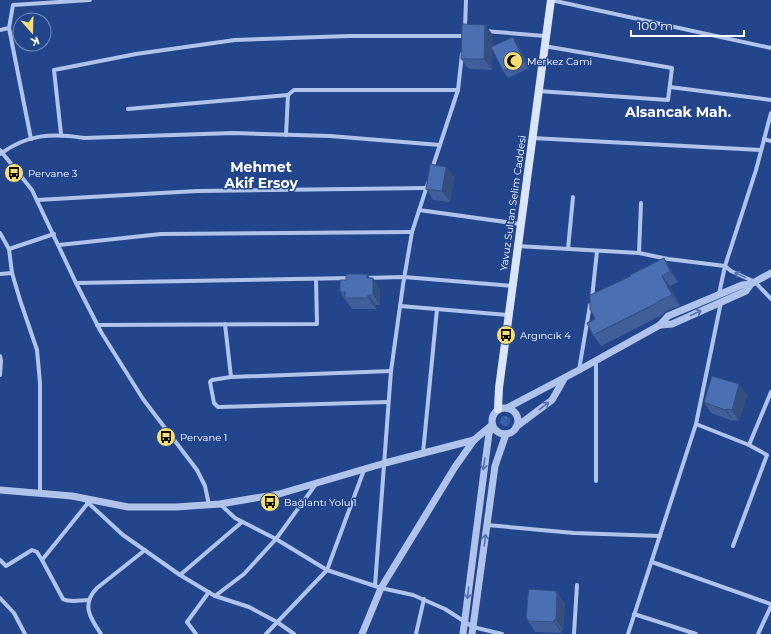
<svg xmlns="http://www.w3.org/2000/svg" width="771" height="634" viewBox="0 0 771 634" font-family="Montserrat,sans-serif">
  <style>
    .grass { fill: url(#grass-dots) }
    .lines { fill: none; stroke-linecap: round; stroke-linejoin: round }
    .minor { stroke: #b0c4eb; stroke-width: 4 }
    .tertiary { stroke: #b0c4eb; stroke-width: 7 }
    .secondary { stroke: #dbe5f9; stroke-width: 8 }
    .wall { fill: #405f9a }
    .shaded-wall { fill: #344e7d }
    .building { fill: #4b6fb3; stroke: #344e7d }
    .oneway { stroke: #5471ad }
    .labels { text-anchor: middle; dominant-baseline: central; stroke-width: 3; stroke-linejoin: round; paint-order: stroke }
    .poi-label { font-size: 10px; fill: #fff; stroke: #22458c; text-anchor: start }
    .street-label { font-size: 10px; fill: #fff; stroke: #22458c }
    .district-label { font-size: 14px; font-weight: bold; fill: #fff; stroke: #22458c }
  </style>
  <defs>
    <pattern id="grass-dots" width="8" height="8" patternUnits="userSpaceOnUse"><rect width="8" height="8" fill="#365da9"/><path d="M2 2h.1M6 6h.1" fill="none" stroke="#5475b6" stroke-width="1.8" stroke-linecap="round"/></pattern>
  </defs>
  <rect width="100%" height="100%" fill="#22458c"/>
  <circle class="grass" cx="505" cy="421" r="5"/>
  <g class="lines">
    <g class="minor">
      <polyline points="551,0 771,48"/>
      <polyline points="465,28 466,0"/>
      <polyline points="0,30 9,28"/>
      <polyline points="485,31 545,36"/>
      <polyline points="670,87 771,100"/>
      <polyline points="538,91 668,100 672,68 544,46"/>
      <polyline points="128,109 288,95"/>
      <polyline points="61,134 54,70 136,54 235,40 349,36 464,36"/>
      <polyline points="286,135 288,95 294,90 458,90"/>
      <polyline points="532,138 761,150"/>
      <polyline points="31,139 9,28 13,5 90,0"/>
      <polyline points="764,139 771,141"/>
      <polyline points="0,150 32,190 76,283 101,332 143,399 197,470 205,486 209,505"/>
      <path d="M0,154C28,134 51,133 84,138L233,133L330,136L440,145"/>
      <polyline points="432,169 458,90 462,54"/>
      <polyline points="37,200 197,191 426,188"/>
      <polyline points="419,210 520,224"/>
      <polyline points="0,233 9,249 12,273 20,300 37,350 40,383 40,493"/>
      <polyline points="59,245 161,234 412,232"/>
      <polyline points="517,246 639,253 668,259 725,266 731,271 755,282 771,299"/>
      <polyline points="9,249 54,234"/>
      <polyline points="568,249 573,197"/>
      <polyline points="639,253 641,203"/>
      <polyline points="0,274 12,273"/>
      <polyline points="364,278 404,277 512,286"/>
      <polyline points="76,283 352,278"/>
      <polyline points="719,294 725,266 756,170 771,113"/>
      <polyline points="592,298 597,251"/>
      <polyline points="400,306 508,315"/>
      <polyline points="225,324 231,377 391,371"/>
      <polyline points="97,325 317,324 316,279"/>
      <polyline points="0,356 1,361 0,375"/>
      <polyline points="596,361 596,481"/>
      <polyline points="579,370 590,305"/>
      <polyline points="231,377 212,380 210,382 214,403 218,407 388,402"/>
      <polyline points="696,424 749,445 771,392"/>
      <polyline points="423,453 437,309"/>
      <polyline points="84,499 123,535 180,575 215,596 249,607 277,622 294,634"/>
      <path d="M88,503L42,560L63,599C70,603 80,600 89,600"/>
      <polyline points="220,504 235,518 276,539 327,570 381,588 413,595 445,609 473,627 502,634"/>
      <polyline points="487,525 574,533 660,536"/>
      <polyline points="733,546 767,455 749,445"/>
      <polyline points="0,560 6,566 32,550 37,552 42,560"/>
      <polyline points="652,562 771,604"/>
      <polyline points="180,575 242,522"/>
      <polyline points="375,586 391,371 403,285 412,232 428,183"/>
      <polyline points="215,596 244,574 276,539 316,484"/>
      <polyline points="0,598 14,613 25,634"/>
      <polyline points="634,614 696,634"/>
      <path d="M101,634C90,618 81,604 97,588L145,550"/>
      <polyline points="196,634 187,622 209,592"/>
      <polyline points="266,634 327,570 364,470"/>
      <polyline points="416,634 424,599"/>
      <polyline points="574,634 577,585"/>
      <polyline points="628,634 696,424 721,302"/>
      <polyline points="758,634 771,606"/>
    </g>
    <g class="tertiary">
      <polyline points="660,325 672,324 746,291 751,284"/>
      <circle cx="505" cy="421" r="13"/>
      <polyline points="507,408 579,370 660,325 668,316 742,285 751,284 771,273"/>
      <polyline points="516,427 552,400 564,379"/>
      <polyline points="0,490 72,496 128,507 176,507 220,504 279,494 385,463 474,440"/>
      <polyline points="362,634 381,588 455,467 474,440 492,425"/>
      <polyline points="463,634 489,433 493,427"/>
      <polyline points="472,634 495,466 506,434"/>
    </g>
    <polyline class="secondary" points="498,409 499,388 551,0"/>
  </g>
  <g class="wall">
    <polygon points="485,25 493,35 492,46 518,44 529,68 508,78 503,71 492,49 492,70 469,69 461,59"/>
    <polygon points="446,167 454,177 450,202 433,200 426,189"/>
    <polygon points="664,258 671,269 678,282 670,286 680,306 666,311 662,315 601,346 593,335 595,319"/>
    <polygon points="370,278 380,289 380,305 376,305 376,309 352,309 340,292"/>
    <polygon points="739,384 747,395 739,421 733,420 733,421 711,413 704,402"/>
    <polygon points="556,591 565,604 563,631 562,631 562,633 535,632 526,618"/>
  </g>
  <g class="shaded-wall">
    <polygon points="485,25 493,35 492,70 484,59"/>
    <polygon points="513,37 518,44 529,68 524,61"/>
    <polygon points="446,167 454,177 450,202 442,191"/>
    <polygon points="664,258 671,269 678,282 670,271"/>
    <polygon points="367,274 373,282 373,278 380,289 380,305 373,295 367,278"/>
    <polygon points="662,276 670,286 680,306 672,295"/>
    <polygon points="368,295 376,305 376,309 368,298"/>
    <polygon points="739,384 747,395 739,421 732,410"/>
    <polygon points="726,409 733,420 733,421 725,410"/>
    <polygon points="556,591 565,604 563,631 556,620"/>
    <polygon points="554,620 562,631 562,633 554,622"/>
  </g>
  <g class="building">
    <polygon points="462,24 485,25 484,59 461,59"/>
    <polygon points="513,37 524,61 503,71 491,47"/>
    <polygon points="430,164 446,167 442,191 426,189"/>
    <polygon points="664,258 670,271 662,276 672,295 659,301 655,304 593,335 587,323 595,319 590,309 590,295 631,276 630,275"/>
    <polygon points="346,274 367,274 367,278 373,278 373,295 368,295 368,298 345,298 345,292 340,292 340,280 346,280"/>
    <polygon points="712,376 739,384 732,410 726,409 725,410 704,402"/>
    <polygon points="529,589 556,591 556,593 557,593 556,620 554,620 554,622 528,621 528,619 526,618 528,595"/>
  </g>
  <defs><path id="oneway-shaft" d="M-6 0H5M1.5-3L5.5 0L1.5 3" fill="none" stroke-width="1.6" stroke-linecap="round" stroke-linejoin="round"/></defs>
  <g class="oneway">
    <use href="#oneway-shaft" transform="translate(740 275) rotate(-155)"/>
    <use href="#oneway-shaft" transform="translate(696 313) rotate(-25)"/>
    <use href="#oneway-shaft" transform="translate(544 406) rotate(-38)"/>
    <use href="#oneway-shaft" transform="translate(484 464) rotate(98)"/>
    <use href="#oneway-shaft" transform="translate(485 540) rotate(-83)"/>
    <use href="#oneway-shaft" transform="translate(468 593) rotate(97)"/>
  </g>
  <defs>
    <g id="mosque-disc" transform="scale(1)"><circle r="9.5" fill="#f7de72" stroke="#22458c"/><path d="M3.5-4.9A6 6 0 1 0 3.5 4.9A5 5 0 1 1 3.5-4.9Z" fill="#111"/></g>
    <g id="bus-disc" transform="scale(1)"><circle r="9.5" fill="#f7de72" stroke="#22458c"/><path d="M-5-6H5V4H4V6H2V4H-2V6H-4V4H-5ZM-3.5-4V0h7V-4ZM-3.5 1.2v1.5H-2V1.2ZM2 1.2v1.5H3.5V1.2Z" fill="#111"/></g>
  </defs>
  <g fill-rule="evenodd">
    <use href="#mosque-disc" x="513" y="61"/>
    <use href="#bus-disc" x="14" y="173"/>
    <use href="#bus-disc" x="506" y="335"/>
    <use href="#bus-disc" x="166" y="437"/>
    <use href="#bus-disc" x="270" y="502"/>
  </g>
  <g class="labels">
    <g class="poi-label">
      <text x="527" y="61">Merkez Cami</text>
      <text x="28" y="173">Pervane 3</text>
      <text x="520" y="335">Argıncık 4</text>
      <text x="180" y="437">Pervane 1</text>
      <text x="284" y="502">Bağlantı Yolu 1</text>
    </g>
    <g class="street-label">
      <text transform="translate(513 203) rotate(-82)">Yavuz Sultan Selim Caddesi</text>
    </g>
    <g class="district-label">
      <text x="678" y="112">Alsancak Mah.</text>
      <text x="261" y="167">Mehmet<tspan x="261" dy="16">Akif Ersoy</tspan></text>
    </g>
  </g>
  <g transform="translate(32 32) rotate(160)"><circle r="19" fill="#22458c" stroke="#7a8fba"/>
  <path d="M0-3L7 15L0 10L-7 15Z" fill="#f7de72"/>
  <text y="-6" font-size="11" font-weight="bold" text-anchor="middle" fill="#ffffff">K</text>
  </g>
  <path d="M631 30v6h113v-6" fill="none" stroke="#ffffff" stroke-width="2"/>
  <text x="637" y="30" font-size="12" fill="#ffffff" stroke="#22458c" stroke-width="3" paint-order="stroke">100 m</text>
</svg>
